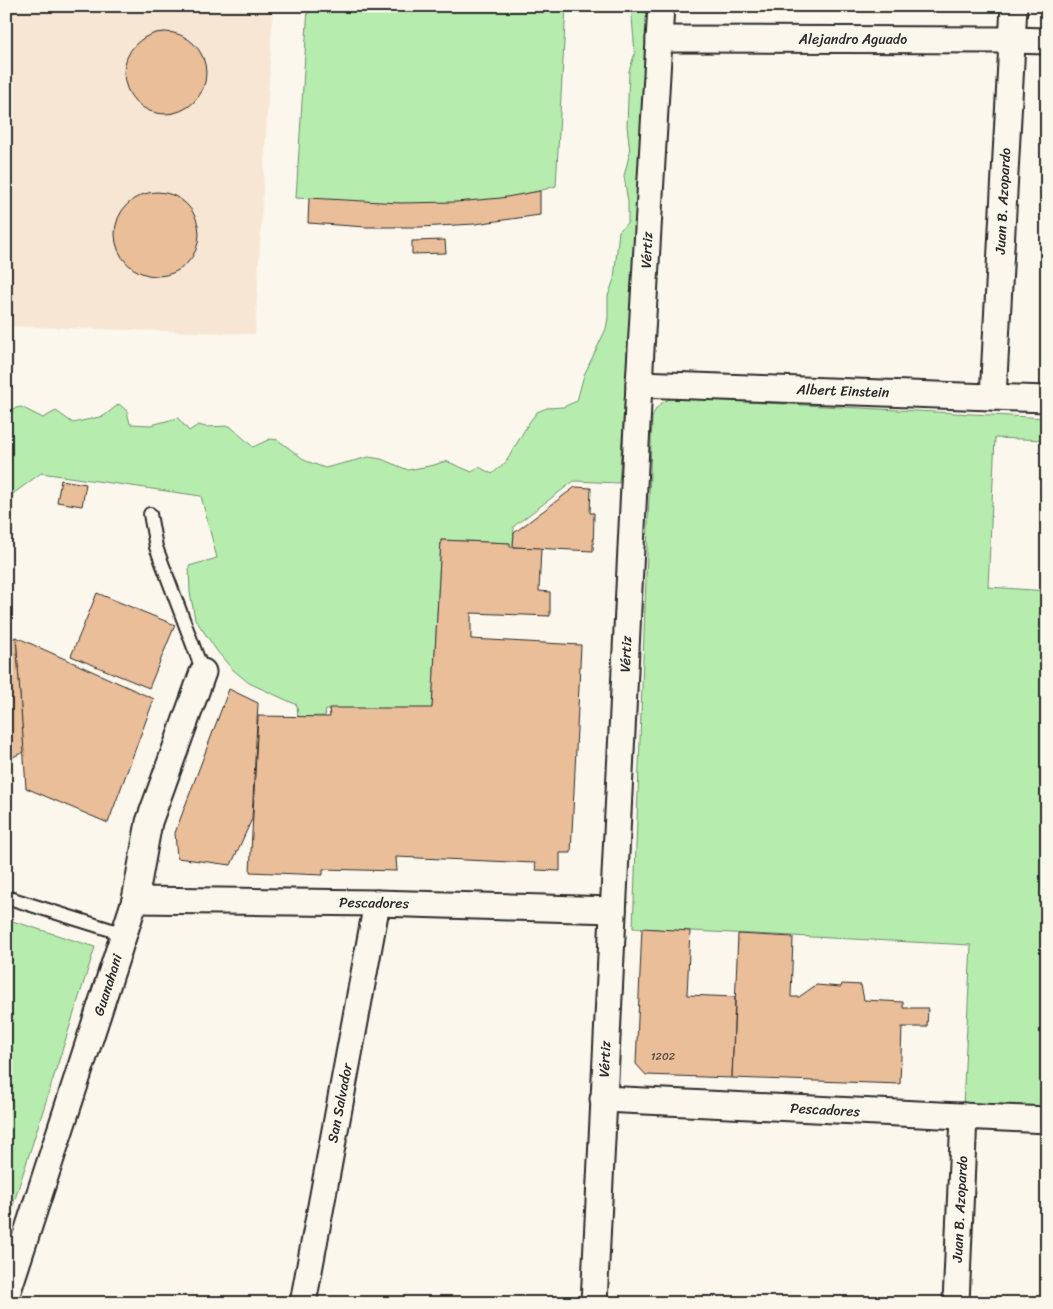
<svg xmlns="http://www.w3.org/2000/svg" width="1053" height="1309" viewBox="0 0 1053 1309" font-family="Sriracha,sans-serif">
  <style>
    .built { fill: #f6e6d3 }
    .green { fill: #b6edaf; stroke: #708c6d }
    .building { fill: #e9be99; stroke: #2b2b2b }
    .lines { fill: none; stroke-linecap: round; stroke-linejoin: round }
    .service-casing { stroke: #2b2b2b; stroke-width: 16 }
    .minor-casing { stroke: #2b2b2b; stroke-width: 29 }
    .service { stroke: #fbf7ec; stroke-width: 12 }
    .minor { stroke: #fbf7ec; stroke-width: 25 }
    .labels { text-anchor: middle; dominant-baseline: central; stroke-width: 5; stroke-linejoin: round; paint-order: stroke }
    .number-label { font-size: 11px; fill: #5a5046 }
    .street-label { font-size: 14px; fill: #2b2b2b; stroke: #fbf7ec }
  </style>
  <rect width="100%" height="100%" fill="#fbf7ec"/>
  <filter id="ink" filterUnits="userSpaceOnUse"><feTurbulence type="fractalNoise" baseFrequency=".02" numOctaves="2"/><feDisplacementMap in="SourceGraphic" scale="10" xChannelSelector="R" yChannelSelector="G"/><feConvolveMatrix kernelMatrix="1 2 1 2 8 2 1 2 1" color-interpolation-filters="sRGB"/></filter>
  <g filter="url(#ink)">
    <polygon class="built" points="6,6 273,6 255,334 6,326"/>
    <g class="green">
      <path d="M308,6H566L556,186C476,212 380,203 296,198Z"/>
      <polygon points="631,6 652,6 619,483 574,481 514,526 513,547 510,547 509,543 441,540 432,709 326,710 325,716 298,717 297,705 249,683 232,669 217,651 195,619 190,592 189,566 217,558 201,496 41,473 6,499 6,410 21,407 43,418 56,411 73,423 104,416 119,404 127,411 130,424 151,425 178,418 189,431 198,425 206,427 230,426 253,447 270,439 278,440 306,461 325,468 369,457 381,459 408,470 434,465 446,461 472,472 479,467 492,474 506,462 528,424 537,412 547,408 563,407 577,401 584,375 606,329 608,318 608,296 614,279 619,231 628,222 628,202 624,176 630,152 627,126 629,71 635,53"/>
      <path d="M673,398L1047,418V440L995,438L988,587L1047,591V1110L963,1106L971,945L633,928L652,418C655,407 662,401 673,398Z"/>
      <polygon points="6,919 95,947 6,1227"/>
    </g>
    <g class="building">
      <circle cx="165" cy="73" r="41"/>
      <polygon points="540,191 540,215 475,224 420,227 366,227 308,223 309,198 400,203 456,202 501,198"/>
      <circle cx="157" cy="234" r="42"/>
      <polygon points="445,240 446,253 412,254 412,241"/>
      <polygon points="61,480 86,484 82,506 57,502"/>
      <polygon points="575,487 591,488 590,513 594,513 593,551 513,547 514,533"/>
      <polygon points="441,540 510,543 510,547 541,548 539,591 550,592 550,616 471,613 471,639 581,645 571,853 560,853 560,871 536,870 535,863 396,857 397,871 323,869 323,875 250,872 258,716 330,717 329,708 432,708"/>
      <polygon points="97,593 175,625 149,688 71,656"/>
      <polygon points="16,637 154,699 108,823 26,788"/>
      <polygon points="16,637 24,752 6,760 6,642"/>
      <polygon points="229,689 258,703 252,819 231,865 177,858 175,833"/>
      <polygon points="642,928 690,931 687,995 735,997 732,1078 646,1075 636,1064"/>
      <polygon points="738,934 793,937 791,997 799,997 816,985 841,987 842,984 861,985 864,1000 903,1002 903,1008 928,1008 927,1027 902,1027 900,1084 732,1078"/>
    </g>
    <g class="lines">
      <g class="service-casing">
        <g id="service">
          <polyline points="150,514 156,547 203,672"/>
          <polyline points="6,897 124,934"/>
        </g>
      </g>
      <g class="minor-casing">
        <g id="minor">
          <polyline points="659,39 1012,40 1047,41"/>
          <polyline points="639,384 1047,399"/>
          <polyline points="993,397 1014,6"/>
          <polyline points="135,900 377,903 613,910"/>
          <polyline points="603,1099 1047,1120"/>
          <polyline points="6,1297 135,900 149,822 203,672"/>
          <polyline points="303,1303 377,903"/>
          <polyline points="594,1303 639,384 661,6"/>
          <polyline points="956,1303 964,1116"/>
        </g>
      </g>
      <use href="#service" class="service"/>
      <use href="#minor" class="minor"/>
    </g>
  </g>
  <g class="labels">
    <g class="number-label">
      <text x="663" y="1056">1202</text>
    </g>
    <g class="street-label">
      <text x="853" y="39">Alejandro Aguado</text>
      <text transform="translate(1003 201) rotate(-87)">Juan B. Azopardo</text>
      <text transform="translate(647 250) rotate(-87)">Vértiz</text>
      <text transform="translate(843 391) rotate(2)">Albert Einstein</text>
      <text transform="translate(626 654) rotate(-87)">Vértiz</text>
      <text transform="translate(374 903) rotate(1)">Pescadores</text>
      <text transform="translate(108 985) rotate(-72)">Guanahani</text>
      <text transform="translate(605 1059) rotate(-87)">Vértiz</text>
      <text transform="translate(340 1103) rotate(-79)">San Salvador</text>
      <text transform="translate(825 1110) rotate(3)">Pescadores</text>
      <text transform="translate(960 1209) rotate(-87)">Juan B. Azopardo</text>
    </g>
  </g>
  <rect width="1053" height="1309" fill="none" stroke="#fbf7ec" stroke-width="25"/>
  <rect x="12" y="12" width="1028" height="1284" fill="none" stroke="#2b2b2b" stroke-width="2" filter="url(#ink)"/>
</svg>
